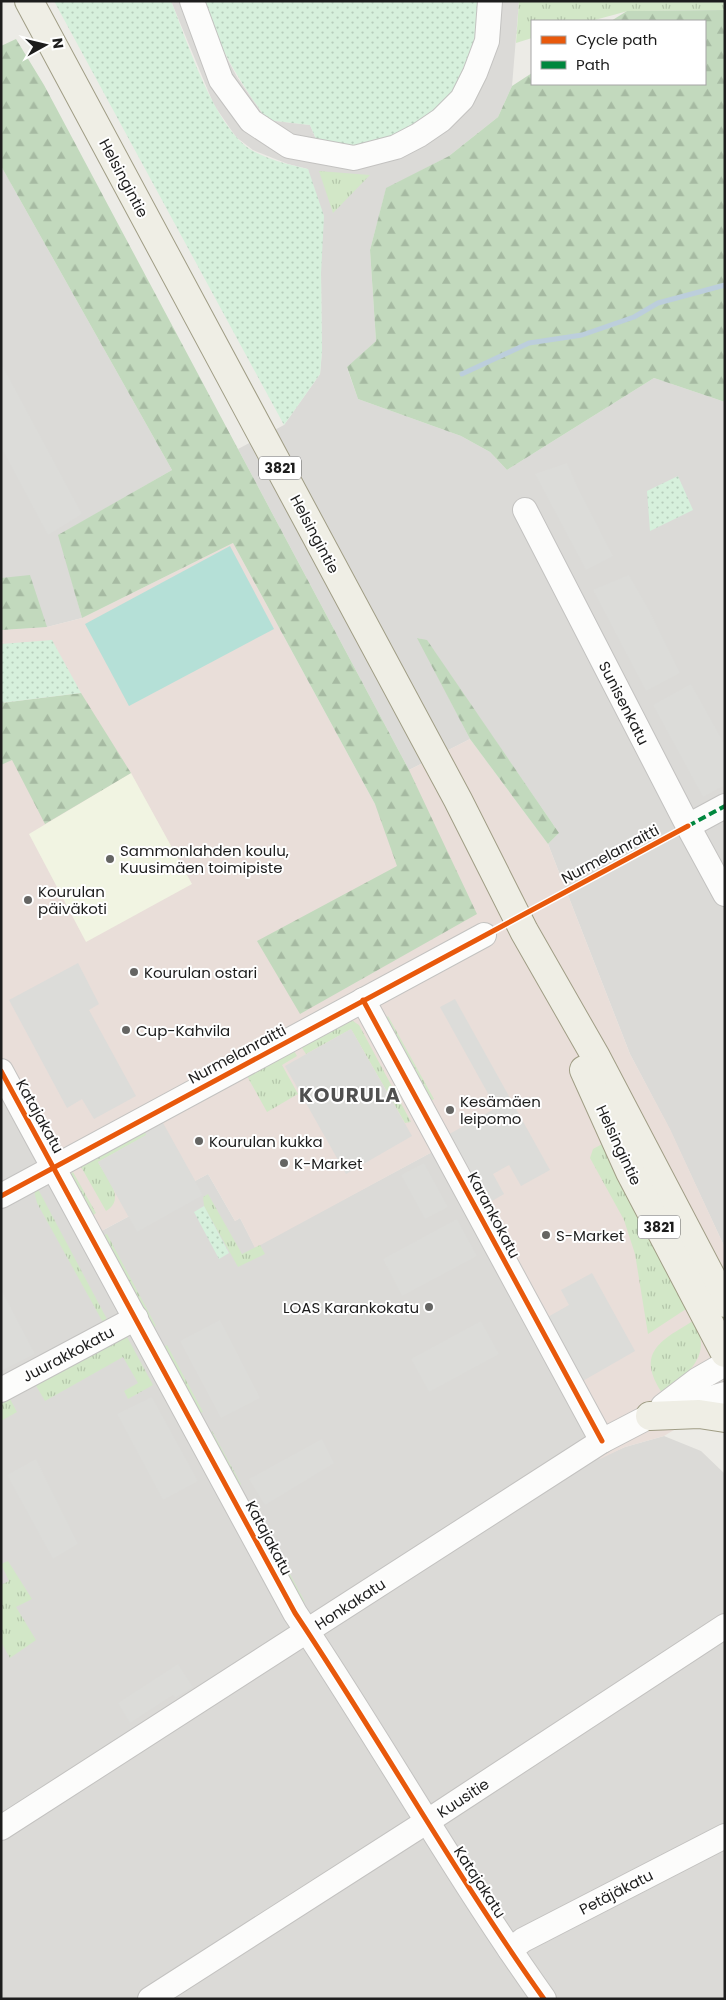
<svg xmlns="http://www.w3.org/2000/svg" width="726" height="2000" viewBox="0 0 726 2000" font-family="Poppins,sans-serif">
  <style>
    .residential { fill: #dbdad7 }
    .commercial { fill: #e9ded9 }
    .education { fill: #f1f4e2 }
    .grass { fill: url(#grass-tufts) }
    .forest { fill: url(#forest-firs) }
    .park { fill: url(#park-dots) }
    .pitch { fill: #b5e0d7 }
    .parking { fill: #dcdcd9 }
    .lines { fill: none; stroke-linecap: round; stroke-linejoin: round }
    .stream { stroke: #bccedc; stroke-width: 5 }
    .minor-casing { stroke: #c3c2c0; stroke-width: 26 }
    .major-casing { stroke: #a09d85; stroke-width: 30 }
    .minor { stroke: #fcfcfb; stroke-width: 24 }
    .major { stroke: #efeee5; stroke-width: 28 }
    .quiet { stroke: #00873e; stroke-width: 4; stroke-dasharray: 8 4; stroke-linecap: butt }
    .cycleway-casing { stroke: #fff; stroke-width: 8 }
    .cycleway { stroke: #e8590c; stroke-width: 5 }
    .poi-dot { fill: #656563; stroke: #fff; stroke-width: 2 }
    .labels { text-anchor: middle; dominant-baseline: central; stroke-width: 4; stroke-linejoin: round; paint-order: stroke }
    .shield { fill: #fff; stroke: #616161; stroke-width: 1 }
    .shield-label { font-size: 14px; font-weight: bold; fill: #1d1d1d }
    .street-label { font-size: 15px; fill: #1d1d1d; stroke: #fff }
    .poi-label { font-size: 15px; fill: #1d1d1d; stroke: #fff; text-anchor: start }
    .district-label { font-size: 20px; font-weight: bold; letter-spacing: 1px; fill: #505050; stroke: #fff }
  </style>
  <defs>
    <pattern id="grass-tufts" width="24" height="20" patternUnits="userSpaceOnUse" patternTransform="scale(1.25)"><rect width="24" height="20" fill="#d2e7c7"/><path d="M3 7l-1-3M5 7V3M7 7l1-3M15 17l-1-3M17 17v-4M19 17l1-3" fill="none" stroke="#b4c6aa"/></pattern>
    <pattern id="forest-firs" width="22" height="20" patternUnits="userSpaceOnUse" patternTransform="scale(1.25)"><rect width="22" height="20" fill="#c2d9bd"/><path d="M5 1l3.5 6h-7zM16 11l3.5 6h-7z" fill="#a6baa2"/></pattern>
    <pattern id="park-dots" width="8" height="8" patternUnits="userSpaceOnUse" patternTransform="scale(1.25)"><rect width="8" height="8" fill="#d6f0dc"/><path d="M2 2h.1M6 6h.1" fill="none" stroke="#b7cdbc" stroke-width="1.8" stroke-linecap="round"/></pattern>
  </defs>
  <rect width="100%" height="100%" fill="#ecebe6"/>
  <g class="residential">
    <polygon points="171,1 202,1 214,34 237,77 267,120 310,125 322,153 490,1 519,1 512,86 498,117 449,156 386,189 370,250 376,341 347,368 358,399 461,436 490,452 507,470 654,378 725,402 725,1248 670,1130 630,1054 548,844 559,833 427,641 418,638 470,739 409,770 238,449 284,425 320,374 322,351 321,274 308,169 288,164 253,150 236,137 214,105"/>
    <polygon points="1,166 172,470 59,535 82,618 47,627 1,630"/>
    <polygon points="1,1098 81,1242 208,1174 235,1221 240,1218 255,1247 434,1151 600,1458 625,1447 664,1436 701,1451 725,1474 725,1999 1,1999"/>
  </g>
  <polygon class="commercial" points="233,543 375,804 409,770 470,739 548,844 630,1054 670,1129 725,1248 725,1399 664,1436 625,1447 600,1459 434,1151 255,1248 240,1218 235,1221 208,1174 81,1242 1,1098 1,630 47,627 82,618"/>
  <polygon class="education" points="131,773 192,884 86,942 29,834"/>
  <g class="grass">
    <polygon points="519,1 725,1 725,10 628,11 591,21 532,21 532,38 516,43"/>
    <polygon points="319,171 370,175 333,213"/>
    <polygon points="388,1016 434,1099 426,1104 382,1023"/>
    <polygon points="350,1019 359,1025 411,1122 405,1123 351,1029 306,1054 300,1045"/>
    <polygon points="293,1049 297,1056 282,1065 298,1094 267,1112 247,1076"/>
    <path d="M145,1131L147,1135L98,1162C106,1177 127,1199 106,1211L80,1165Z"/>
    <polygon points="604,1143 686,1309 648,1334 635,1254 624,1220 590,1158 593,1149"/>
    <polygon points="73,1172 96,1213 91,1217 68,1177"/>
    <polygon points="37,1187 109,1323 105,1326 37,1203 34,1191"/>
    <polygon points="208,1194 242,1254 260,1245 265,1254 238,1267 204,1206 203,1197"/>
    <polygon points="107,1234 156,1326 152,1329 102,1236"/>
    <path d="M693,1321C715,1355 687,1374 663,1394C635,1353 660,1341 693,1321Z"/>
    <polygon points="126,1335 153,1385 128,1399 124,1391 138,1383 123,1357 45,1401 35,1384"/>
    <polygon points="167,1345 203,1412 198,1414 162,1348"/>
    <polygon points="10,1399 17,1412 1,1421 1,1404"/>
    <polygon points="212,1431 241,1484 237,1487 209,1434"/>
    <polygon points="251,1502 305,1602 300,1600 247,1505"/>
    <polygon points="8,1561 32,1599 16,1607 36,1640 10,1658 1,1642 1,1585 9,1581 1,1564"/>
  </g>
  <g class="forest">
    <polygon points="725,10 725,402 654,378 507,470 490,452 461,436 358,399 347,367 376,341 370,250 386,188 449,156 498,117 512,86 532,73 532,84 705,84 705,21 611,21 627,11"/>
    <polygon points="16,39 44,85 409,770 477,914 300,1014 257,941 397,866 375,804 233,543 82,618 58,535 172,470 1,166 1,46"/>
    <polygon points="30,575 47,627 1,630 1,578"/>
    <polygon points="417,638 427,640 559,833 548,844 470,739"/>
    <polygon points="81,693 131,773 45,824 12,760 1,765 1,703"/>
  </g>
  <g class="park">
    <path d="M54,1H171C188,43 214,128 253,151C269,160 290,165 308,169L324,216L321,274L322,351L320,374L284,425Z"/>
    <path d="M202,1H490L475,73L419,135L322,153L310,125L267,120C239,80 219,48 202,1Z"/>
    <polygon points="678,476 693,510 650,531 647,491"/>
    <polygon points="52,640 81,693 1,703 1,644"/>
    <polygon points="204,1206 229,1253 219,1259 194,1212"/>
  </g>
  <polygon class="pitch" points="230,546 274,629 129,706 85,624"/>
  <g class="parking">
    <polygon points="1,363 82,514 48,535 1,447"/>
    <polygon points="567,463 578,488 613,556 586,570 535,474"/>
    <polygon points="629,575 649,610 680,673 646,691 593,590"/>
    <polygon points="691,684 725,745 725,785 703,797 653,705"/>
    <polygon points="78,963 99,1004 89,1010 136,1096 94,1119 82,1099 67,1108 9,1000"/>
    <polygon points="455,999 550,1170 521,1186 509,1165 493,1174 504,1194 482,1207 444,1137 496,1108 440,1007"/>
    <polygon points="351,1029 412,1136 346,1174 285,1066"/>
    <polygon points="162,1121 203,1195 137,1232 98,1162 146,1135 145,1131"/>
    <polygon points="424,1163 448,1207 425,1219 401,1175"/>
    <polygon points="457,1219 477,1256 402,1296 383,1259"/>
    <polygon points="592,1273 635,1351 581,1382 546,1318 569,1305 561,1290"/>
    <polygon points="1,1289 35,1354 1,1371"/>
    <polygon points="220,1320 260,1398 221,1418 180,1341"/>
    <polygon points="481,1321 499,1354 429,1392 411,1359"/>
    <polygon points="152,1397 198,1481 163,1500 117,1414"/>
    <polygon points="322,1439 334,1463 265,1505 249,1479"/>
    <polygon points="36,1459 78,1544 53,1559 7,1475"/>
    <polygon points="178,1664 193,1687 175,1698 173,1695 130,1723 118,1703"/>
  </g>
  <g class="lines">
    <polyline class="stream" points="462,374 529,343 582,335 634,317 658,303 725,285"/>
    <g class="minor-casing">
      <g id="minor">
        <polyline points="192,1 221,80 251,121 289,146 354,158 396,147 419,135 441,120 462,99 475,73 487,41 490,1"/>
        <polyline points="525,510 688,826 725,894"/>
        <polyline points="688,826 725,806"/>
        <polyline points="363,1000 602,1441"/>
        <path d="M1,1071L295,1613C380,1740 455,1874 544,1999"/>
        <polyline points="1,1196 484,935"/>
        <polyline points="1,1390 136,1318"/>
        <polyline points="663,1406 697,1380 725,1364"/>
        <polyline points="1,1828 602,1441 650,1416 725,1394"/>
        <polyline points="510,1950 523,1940 725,1836"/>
        <polyline points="150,1999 437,1815 725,1626"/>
      </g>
    </g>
    <g class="major-casing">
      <g id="major">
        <polyline points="29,1 458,800 524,931 596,1057 725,1303"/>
        <polyline points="584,1070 630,1172 725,1353"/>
        <polyline points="650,1416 699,1414 725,1418"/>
      </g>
    </g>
    <use href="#minor" class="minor"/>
    <use href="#major" class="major"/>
    <polyline class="quiet" points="688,826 725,806"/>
    <g class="cycleway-casing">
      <g id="cycleway">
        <polyline points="363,1000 602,1441"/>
        <path d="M1,1071L295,1613C380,1740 455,1874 544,1999"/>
        <polyline points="1,1196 688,826"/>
      </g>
    </g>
    <use href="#cycleway" class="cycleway"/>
  </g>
  <g class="poi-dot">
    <circle cx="110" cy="859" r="5"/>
    <circle cx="28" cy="900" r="5"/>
    <circle cx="134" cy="972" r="5"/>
    <circle cx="126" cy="1030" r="5"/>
    <circle cx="450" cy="1110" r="5"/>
    <circle cx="199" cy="1141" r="5"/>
    <circle cx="284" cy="1163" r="5"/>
    <circle cx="546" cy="1235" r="5"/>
    <circle cx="429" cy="1307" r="5"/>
  </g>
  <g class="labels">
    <g class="shield">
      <rect x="259" y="456.5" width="42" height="23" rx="4"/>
      <rect x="638" y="1215.5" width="42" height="23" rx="4"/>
    </g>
    <g class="shield-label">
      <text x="280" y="468">3821</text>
      <text x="659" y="1227">3821</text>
    </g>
    <g class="street-label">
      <text transform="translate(124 178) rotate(62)">Helsingintie</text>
      <text transform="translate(315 534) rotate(62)">Helsingintie</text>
      <text transform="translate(624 703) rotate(63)">Sunisenkatu</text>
      <text transform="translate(610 854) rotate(-28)">Nurmelanraitti</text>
      <text transform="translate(237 1054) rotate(-28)">Nurmelanraitti</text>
      <text transform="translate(40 1116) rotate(61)">Katajakatu</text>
      <text transform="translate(619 1145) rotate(65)">Helsingintie</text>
      <text transform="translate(494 1215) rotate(62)">Karankokatu</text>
      <text transform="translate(68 1354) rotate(-28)">Juurakkokatu</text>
      <text transform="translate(269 1538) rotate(62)">Katajakatu</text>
      <text transform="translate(350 1604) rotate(-33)">Honkakatu</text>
      <text transform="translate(463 1798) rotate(-33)">Kuusitie</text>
      <text transform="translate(480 1882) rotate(57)">Katajakatu</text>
      <text transform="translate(616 1892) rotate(-27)">Petäjäkatu</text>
    </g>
    <g class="poi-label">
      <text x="120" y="850">Sammonlahden koulu,<tspan x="120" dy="17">Kuusimäen toimipiste</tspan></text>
      <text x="38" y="891">Kourulan<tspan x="38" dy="17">päiväkoti</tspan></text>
      <text x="144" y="972">Kourulan ostari</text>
      <text x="136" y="1030">Cup-Kahvila</text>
      <text x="460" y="1101">Kesämäen<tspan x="460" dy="17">leipomo</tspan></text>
      <text x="209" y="1141">Kourulan kukka</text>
      <text x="294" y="1163">K-Market</text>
      <text x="556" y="1235">S-Market</text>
      <text x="419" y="1307" text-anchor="end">LOAS Karankokatu</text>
    </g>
    <g class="district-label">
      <text x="350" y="1095">KOURULA</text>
    </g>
  </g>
  <rect width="726" height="2000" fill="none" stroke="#1d1d1d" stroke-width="5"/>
  <rect x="531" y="20" width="175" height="65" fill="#ffffff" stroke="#a5a5a5"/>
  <rect x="541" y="36" width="25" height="8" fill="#e8590c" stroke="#a5a5a5"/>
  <text x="576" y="45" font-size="15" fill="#1d1d1d">Cycle path</text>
  <rect x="541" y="61" width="25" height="8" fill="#00873e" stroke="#a5a5a5"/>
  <text x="576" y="70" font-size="15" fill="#1d1d1d">Path</text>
  <g transform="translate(45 45) rotate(82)" stroke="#ffffff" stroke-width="4" paint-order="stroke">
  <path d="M0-4L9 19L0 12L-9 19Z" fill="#1d1d1d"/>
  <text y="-8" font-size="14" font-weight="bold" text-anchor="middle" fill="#1d1d1d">N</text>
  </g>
</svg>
